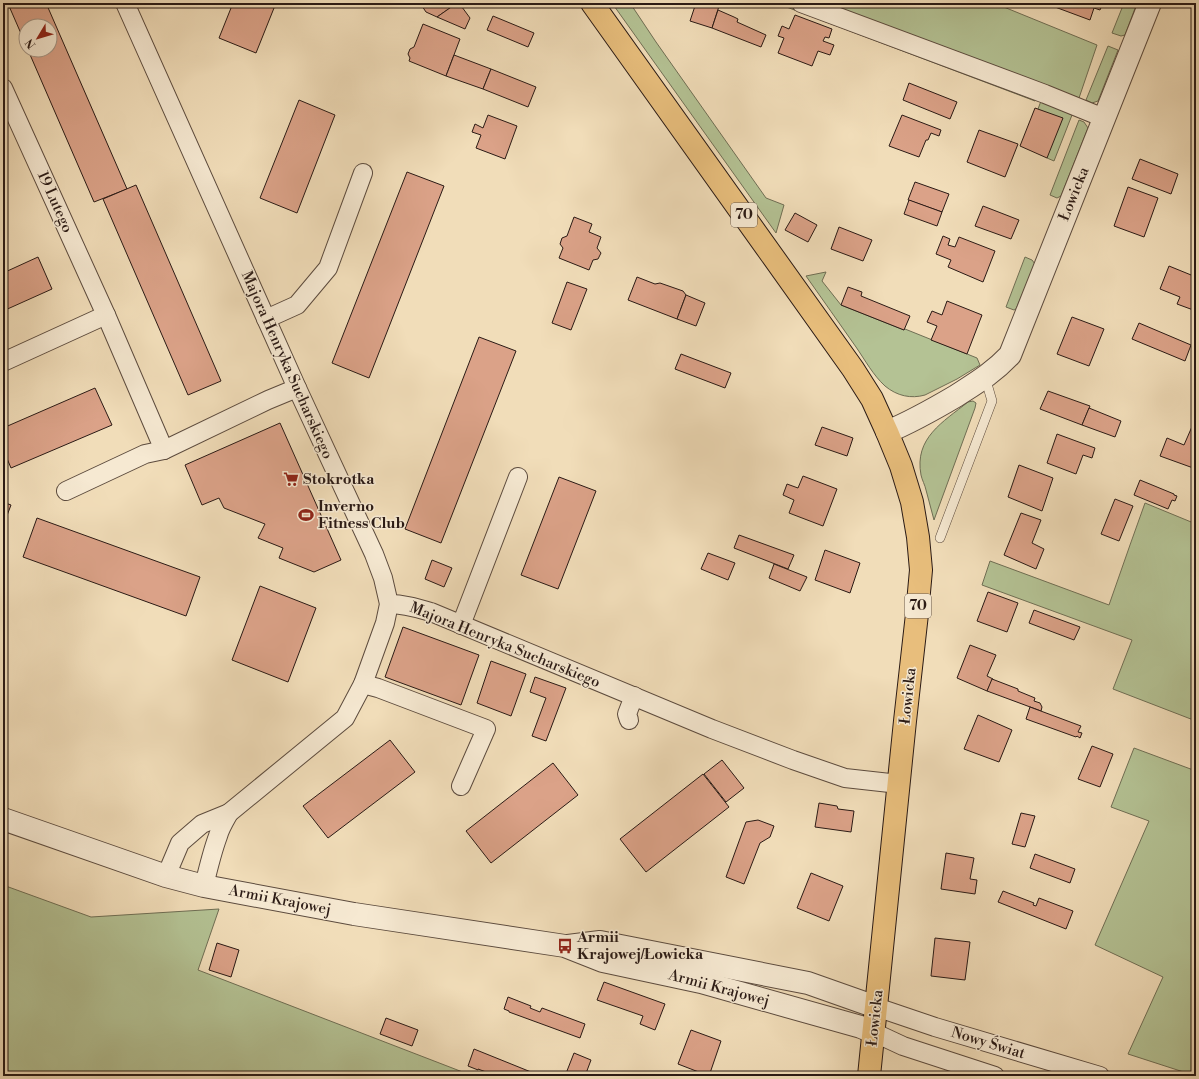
<svg xmlns="http://www.w3.org/2000/svg" width="1199" height="1079" viewBox="0 0 1199 1079" font-family="'Libre Bodoni',serif">
  <style>
    .green { fill: #b4c294; stroke: #6f6e54 }
    .building { fill: #dba288; stroke: #2a1a15 }
    .lines { fill: none; stroke-linecap: round; stroke-linejoin: round }
    .service-casing { stroke: #5c4b3e; stroke-width: 10 }
    .minor-casing { stroke: #5c4b3e; stroke-width: 20 }
    .tertiary-casing { stroke: #5c4b3e; stroke-width: 24 }
    .primary-casing { stroke: #2a1a15; stroke-width: 24 }
    .service { stroke: #f6e9d2; stroke-width: 9 }
    .minor { stroke: #f6e9d2; stroke-width: 18 }
    .tertiary { stroke: #f6e9d2; stroke-width: 22 }
    .primary { stroke: #e8be7c; stroke-width: 22 }
    .labels { text-anchor: middle; dominant-baseline: central; stroke-width: 3; stroke-linejoin: round; paint-order: stroke }
    .shield { fill: #f6e9d2; stroke: #67584e; stroke-width: 1 }
    .shield-label { font-size: 14px; font-weight: bold; fill: #2a1a15 }
    .street-label { font-size: 15px; fill: #2a1a15; stroke: #f6e9d2 }
    .poi-label { font-size: 15px; font-weight: bold; fill: #2a1a15; stroke: #f6e9d2; text-anchor: start }
  </style>
  <rect width="100%" height="100%" fill="#f1ddb9"/>
  <filter id="stains"><feTurbulence type="fractalNoise" baseFrequency=".005" numOctaves="4"/><feColorMatrix values="0 0 0 0 .2 0 0 0 0 .09 0 0 0 0 .02 0 0 0 .5 -.17"/></filter>
  <radialGradient id="worn" r=".72"><stop offset=".6" stop-color="#630" stop-opacity="0"/><stop offset="1" stop-color="#630" stop-opacity=".3"/></radialGradient>
  <g class="green">
    <polygon points="612,3 630,3 656,42 766,198 784,205 776,233"/>
    <polygon points="776,3 791,3 1036,99 1035,101"/>
    <polygon points="821,3 994,3 1097,45 1079,98"/>
    <polygon points="1124,3 1137,3 1125,35 1121,36 1112,33"/>
    <polygon points="1108,46 1118,50 1098,101 1092,103 1086,100"/>
    <polygon points="1041,101 1072,115 1054,161 1047,158 1038,109"/>
    <polygon points="1079,120 1084,122 1088,128 1061,196 1057,198 1050,195"/>
    <polygon points="1025,257 1032,260 1035,264 1016,309 1014,310 1006,307"/>
    <path d="M826,272L822,281L841,305L904,330L905,329L977,358L980,365L957,379L925,395C911,399 897,396 885,386C873,375 865,360 856,347C839,323 823,300 806,276Z"/>
    <path d="M973,401L976,403L975,408L934,520C931,510 929,500 926,490C925,485 922,480 921,475C914,438 943,422 968,402Z"/>
    <polygon points="1145,503 1196,524 1196,721 1113,689 1132,640 982,585 990,561 1109,605 1130,545"/>
    <polygon points="1134,748 1196,771 1196,1076 1128,1054 1163,977 1095,945 1149,821 1111,807"/>
    <polygon points="3,885 91,917 219,909 198,970 473,1076 3,1076"/>
  </g>
  <g class="building">
    <polygon points="17,3 46,3 127,189 94,202 28,50 50,50 50,26 26,26 26,45 9,6"/>
    <polygon points="233,3 276,3 256,53 219,38"/>
    <polygon points="420,3 457,3 437,17 426,12"/>
    <polygon points="457,3 459,3 470,18 465,29 437,17"/>
    <polygon points="696,3 720,3 712,28 690,21"/>
    <polygon points="1056,3 1103,3 1100,10 1094,8 1090,20 1055,7"/>
    <polygon points="718,10 734,17 738,19 737,22 766,35 761,47 712,28"/>
    <polygon points="795,15 832,29 829,38 825,37 823,41 834,45 830,55 818,51 812,66 778,53 784,38 778,36 782,26 789,29"/>
    <polygon points="493,16 534,33 528,47 487,30"/>
    <polygon points="423,24 460,39 446,76 409,61 410,58 408,54 410,49 414,47"/>
    <polygon points="454,55 491,69 483,89 446,76"/>
    <polygon points="491,69 536,87 528,107 483,89"/>
    <polygon points="909,83 957,102 950,119 903,100"/>
    <polygon points="299,100 335,115 297,213 260,198"/>
    <polygon points="1035,108 1063,118 1047,158 1020,146"/>
    <polygon points="488,115 517,126 505,159 476,148 481,135 472,132 475,124 483,128"/>
    <polygon points="902,115 941,130 939,136 931,133 928,140 926,140 919,157 889,146"/>
    <polygon points="979,130 1018,144 1005,177 967,162"/>
    <polygon points="1140,159 1178,174 1171,194 1132,179"/>
    <polygon points="407,172 444,186 369,378 332,363"/>
    <polygon points="915,182 949,194 942,212 908,200"/>
    <polygon points="136,185 221,381 188,395 103,199"/>
    <polygon points="1128,187 1158,198 1144,237 1114,226"/>
    <polygon points="909,200 942,212 937,226 904,214"/>
    <polygon points="983,206 1019,220 1011,239 975,226"/>
    <polygon points="795,213 817,225 808,242 785,230"/>
    <polygon points="574,217 592,224 589,232 601,237 597,248 601,253 598,259 593,260 589,270 559,258 563,248 560,244 562,238 567,236"/>
    <polygon points="839,227 872,240 863,261 831,249"/>
    <polygon points="943,236 950,239 948,245 955,247 959,237 995,251 983,282 948,267 951,260 936,254"/>
    <polygon points="38,257 52,289 3,311 3,273"/>
    <polygon points="1169,266 1196,277 1196,311 1177,304 1180,297 1160,289"/>
    <polygon points="637,277 655,284 660,283 683,291 686,295 677,319 628,300"/>
    <polygon points="567,282 587,289 571,330 552,323"/>
    <polygon points="848,287 862,292 861,296 910,316 904,330 841,305"/>
    <polygon points="686,295 705,303 696,326 677,319"/>
    <polygon points="947,301 982,315 967,354 931,340 937,326 927,322 932,311 942,315"/>
    <polygon points="1072,317 1104,329 1089,366 1057,354"/>
    <polygon points="1139,323 1191,345 1185,361 1132,339"/>
    <polygon points="479,337 516,351 441,543 405,529"/>
    <polygon points="681,354 731,373 725,388 675,369"/>
    <polygon points="95,388 112,425 11,468 3,449 3,428"/>
    <polygon points="1048,391 1090,406 1082,425 1040,409"/>
    <polygon points="1089,408 1121,421 1115,437 1082,425"/>
    <polygon points="1194,422 1196,423 1196,469 1160,456 1167,438 1184,445"/>
    <polygon points="280,423 341,560 314,572 279,558 283,548 258,538 265,524 224,508 219,498 202,505 185,465"/>
    <polygon points="822,427 853,438 847,456 815,445"/>
    <polygon points="1057,434 1095,448 1092,458 1083,455 1076,474 1047,463"/>
    <polygon points="1019,465 1053,478 1042,511 1008,497"/>
    <polygon points="803,476 837,489 823,526 789,513 794,500 783,495 787,484 798,488"/>
    <polygon points="559,477 596,491 558,589 521,575"/>
    <polygon points="1140,480 1174,494 1174,495 1177,496 1175,501 1172,500 1168,509 1134,495"/>
    <polygon points="1115,499 1133,506 1119,541 1101,534"/>
    <polygon points="3,502 11,505 3,526"/>
    <polygon points="1021,513 1041,520 1032,543 1044,549 1036,569 1004,555"/>
    <polygon points="37,518 200,577 186,616 23,557"/>
    <polygon points="739,535 794,555 788,569 734,548"/>
    <polygon points="825,550 860,563 850,593 815,580"/>
    <polygon points="708,553 735,563 728,580 701,569"/>
    <polygon points="432,560 452,568 444,587 425,579"/>
    <polygon points="774,564 807,577 800,591 769,578"/>
    <polygon points="260,586 316,608 288,682 232,660"/>
    <polygon points="988,592 1018,603 1007,632 977,621"/>
    <polygon points="1034,610 1080,627 1074,640 1029,623"/>
    <polygon points="403,627 479,655 461,705 385,677"/>
    <polygon points="970,645 996,655 987,676 993,679 987,691 957,678"/>
    <polygon points="491,661 526,674 511,716 477,703"/>
    <polygon points="535,677 566,688 546,741 532,736 546,698 530,692"/>
    <polygon points="992,679 1018,689 1018,691 1035,698 1034,701 1040,703 1042,707 1041,711 987,691"/>
    <polygon points="1030,707 1081,726 1078,732 1082,733 1080,738 1077,736 1076,737 1026,719"/>
    <polygon points="978,715 1012,730 999,762 964,749"/>
    <polygon points="390,740 415,772 328,838 303,806"/>
    <polygon points="1092,746 1113,754 1100,787 1078,779"/>
    <polygon points="722,760 744,788 726,802 704,774"/>
    <polygon points="553,763 578,795 491,863 466,831"/>
    <polygon points="703,774 729,807 646,872 620,839"/>
    <polygon points="819,803 837,806 838,809 854,811 851,832 815,827"/>
    <polygon points="1021,813 1035,816 1025,847 1012,844"/>
    <polygon points="758,820 774,826 770,837 760,843 744,884 726,877 746,822"/>
    <polygon points="946,853 974,858 970,879 977,880 975,894 941,889"/>
    <polygon points="1035,854 1075,869 1070,883 1030,868"/>
    <polygon points="811,873 843,886 829,921 797,908"/>
    <polygon points="1003,891 1034,903 1033,905 1036,906 1039,898 1073,911 1066,929 998,902"/>
    <polygon points="935,938 970,942 965,980 931,976"/>
    <polygon points="217,943 239,950 231,977 209,970"/>
    <polygon points="604,982 665,1004 655,1030 640,1024 643,1016 597,1000"/>
    <polygon points="508,997 531,1006 530,1008 540,1012 542,1008 585,1024 580,1038 509,1012 509,1011 504,1009"/>
    <polygon points="386,1018 418,1030 412,1046 380,1034"/>
    <polygon points="691,1030 721,1041 709,1076 678,1064"/>
    <polygon points="474,1049 531,1072 530,1076 497,1076 478,1069 478,1070 468,1066"/>
    <polygon points="574,1053 591,1060 585,1076 565,1076"/>
  </g>
  <g class="lines">
    <g class="service-casing">
      <polyline id="service" points="940,538 992,401 985,377"/>
    </g>
    <g class="minor-casing">
      <g id="minor">
        <polyline points="125,3 297,388 374,554 383,578 389,604 385,623 363,684 345,718 229,813 202,824 180,843 166,876"/>
        <polyline points="801,3 1045,94 1104,118"/>
        <polyline points="3,88 106,315 164,450"/>
        <polyline points="266,319 297,305 328,268 363,173"/>
        <polyline points="3,362 106,315"/>
        <polyline points="66,491 145,454 164,450 268,400 297,388"/>
        <path d="M389,604C404,604 417,608 431,612L712,729L793,760L845,778L899,784"/>
        <polyline points="461,625 518,477"/>
        <polyline points="363,684 378,688 486,729 461,786"/>
        <polyline points="629,720 627,714 634,696"/>
        <path d="M204,886C208,869 212,852 218,836C220,828 225,820 229,813"/>
        <polyline points="876,1007 935,1027 1100,1076"/>
        <polyline points="873,1032 903,1046 995,1076"/>
      </g>
    </g>
    <g class="tertiary-casing">
      <g id="tertiary">
        <path d="M887,432C911,422 934,409 956,396C976,383 993,373 1010,355L1150,3"/>
        <polyline points="3,819 166,876 204,886 354,914 565,946 603,961 701,982 861,1027 873,1032"/>
        <polyline points="568,946 600,942 808,983 876,1007"/>
      </g>
    </g>
    <g class="primary-casing">
      <polyline id="primary" points="592,3 853,369 872,399 887,432 901,466 912,502 918,537 921,570 917,614 905,721 869,1076"/>
    </g>
    <use href="#service" class="service"/>
    <use href="#minor" class="minor"/>
    <use href="#tertiary" class="tertiary"/>
    <use href="#primary" class="primary"/>
  </g>
  <defs>
    <g id="supermarket-bare" transform="scale(1.2)"><path d="M-6-5.5h2.5l.6 2H6L4.5 2H-2.5L-4.4-4H-6ZM-1.5 3.2a1.3 1.3 0 1 0 .1 0ZM3 3.2a1.3 1.3 0 1 0 .1 0Z" fill="#8f2418" stroke="#f6e9d2" stroke-width="2.5" paint-order="stroke"/></g>
    <g id="stadium-bare" transform="scale(1.2)"><path d="M0-5a6.5 5 0 1 0 0 10a6.5 5 0 1 0 0-10ZM-3.5-1.8h7v3.6h-7Z" fill="#8f2418" stroke="#f6e9d2" stroke-width="2.5" paint-order="stroke"/></g>
    <g id="bus-bare" transform="scale(1.2)"><path d="M-5-6H5V4H4V6H2V4H-2V6H-4V4H-5ZM-3.5-4V0h7V-4ZM-3.5 1.2v1.5H-2V1.2ZM2 1.2v1.5H3.5V1.2Z" fill="#8f2418" stroke="#f6e9d2" stroke-width="2.5" paint-order="stroke"/></g>
  </defs>
  <g fill-rule="evenodd">
    <use href="#supermarket-bare" x="291" y="479"/>
    <use href="#stadium-bare" x="306" y="515"/>
    <use href="#bus-bare" x="565" y="946"/>
  </g>
  <g class="labels">
    <g class="shield">
      <rect x="731" y="203" width="26" height="24" rx="3"/>
      <rect x="905" y="594" width="26" height="24" rx="3"/>
    </g>
    <g class="shield-label">
      <text x="744" y="215">70</text>
      <text x="918" y="606">70</text>
    </g>
    <g class="street-label">
      <text transform="translate(1074 194) rotate(-68)">Łowicka</text>
      <text transform="translate(55 202) rotate(66)">19 Lutego</text>
      <text transform="translate(287 365) rotate(66)">Majora Henryka Sucharskiego</text>
      <text transform="translate(505 645) rotate(22)">Majora Henryka Sucharskiego</text>
      <text transform="translate(908 696) rotate(-84)">Łowicka</text>
      <text transform="translate(280 900) rotate(11)">Armii Krajowej</text>
      <text transform="translate(719 988) rotate(15)">Armii Krajowej</text>
      <text transform="translate(875 1018) rotate(-84)">Łowicka</text>
      <text transform="translate(988 1043) rotate(17)">Nowy Świat</text>
    </g>
    <g class="poi-label">
      <text x="303" y="479">Stokrotka</text>
      <text x="318" y="506">Inverno<tspan x="318" dy="17">Fitness Club</tspan></text>
      <text x="577" y="937">Armii<tspan x="577" dy="17">Krajowej/Łowicka</tspan></text>
    </g>
  </g>
  <rect width="1199" height="1079" fill="none" stroke="#f1ddb9" stroke-width="16"/>
  <rect x="4" y="4" width="1191" height="1071" fill="none" stroke="#2a1a15" stroke-width="2"/>
  <rect x="8" y="8" width="1183" height="1063" fill="none" stroke="#2a1a15"/>
  <g transform="translate(38 38) rotate(232)"><circle r="19" fill="#f6e9d2" stroke="#a49686"/>
  <path d="M0-3L7 15L0 10L-7 15Z" fill="#8f2418"/>
  <text y="-6" font-size="11" font-weight="bold" text-anchor="middle" fill="#2a1a15">N</text>
  </g>
  <rect width="100%" height="100%" filter="url(#stains)"/>
  <rect width="100%" height="100%" fill="url(#worn)"/>
</svg>
